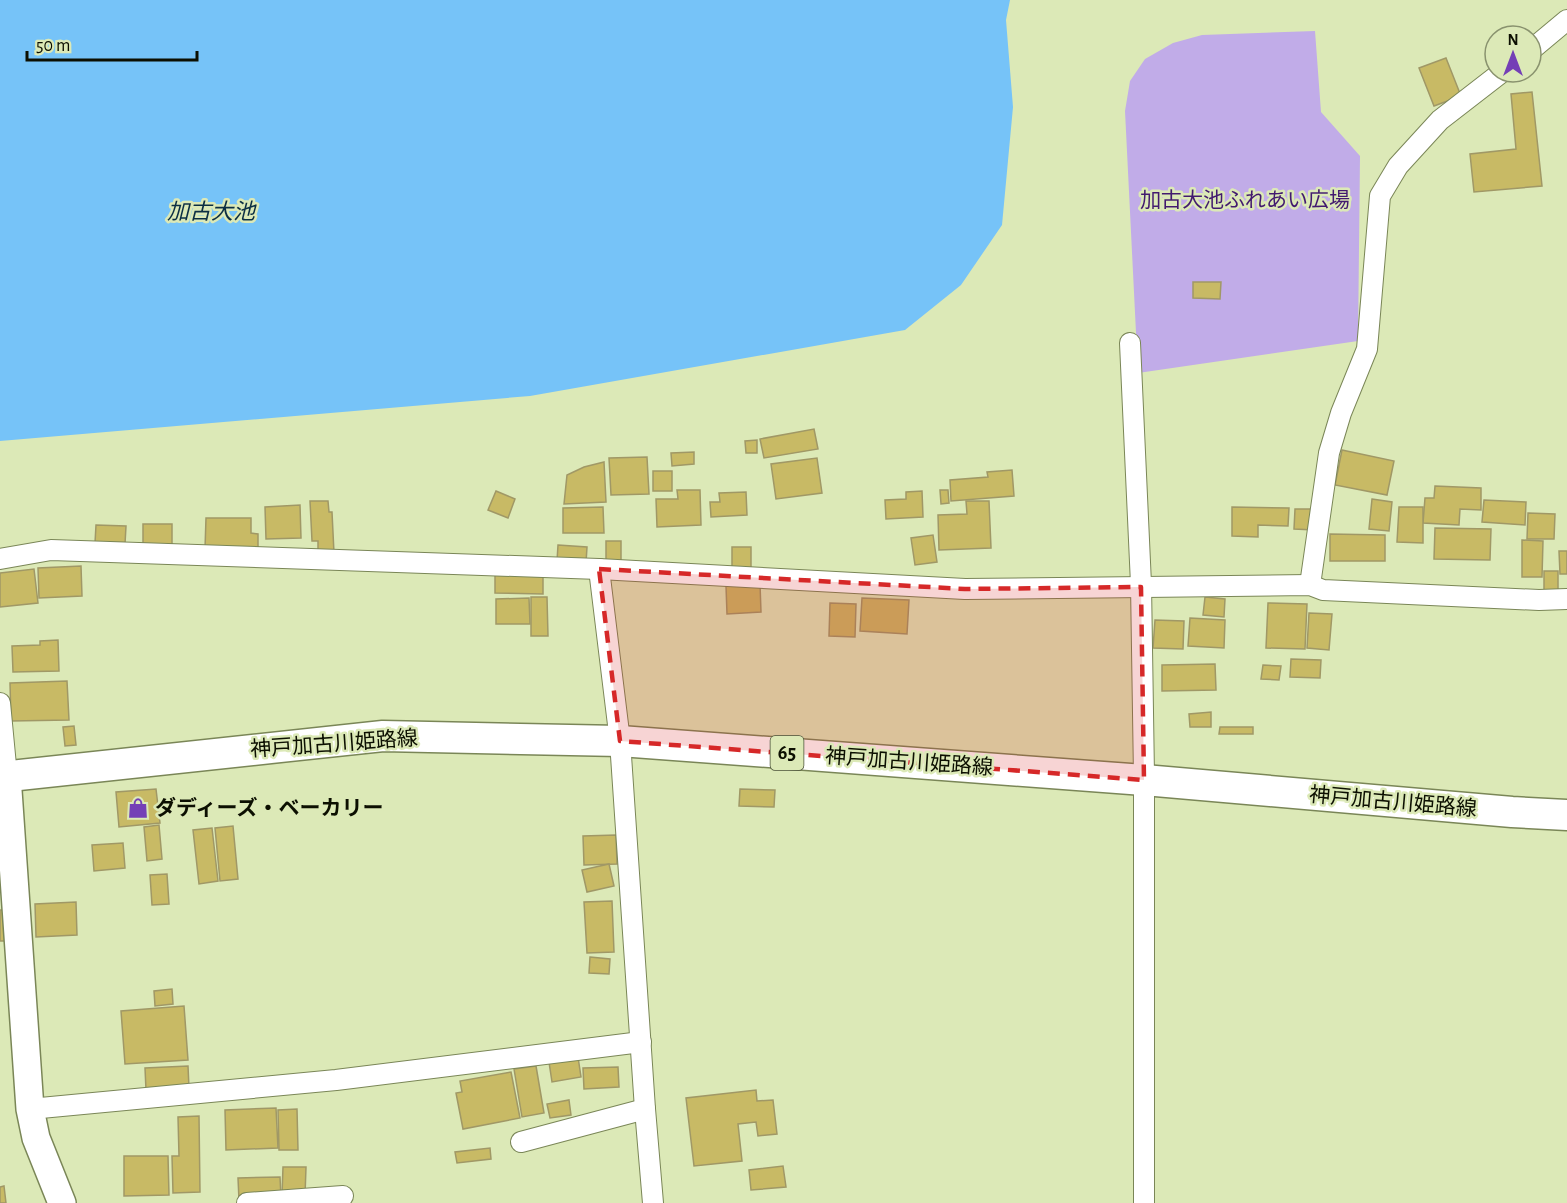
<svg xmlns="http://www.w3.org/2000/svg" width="1567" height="1203" viewBox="0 0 1567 1203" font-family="'Alegreya Sans','Noto Sans JP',sans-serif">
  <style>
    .green { fill: #c1ace8 }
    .water { fill: #76c3f8 }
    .building { fill: #c8ba65; stroke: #a09866; stroke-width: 1.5 }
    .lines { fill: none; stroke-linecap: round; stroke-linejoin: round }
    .street-casing { stroke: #7a8657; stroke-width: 22 }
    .secondary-casing { stroke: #7a8657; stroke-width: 30 }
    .primary-casing { stroke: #7a8657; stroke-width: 33 }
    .street { stroke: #fff; stroke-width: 20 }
    .secondary { stroke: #fff; stroke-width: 27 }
    .primary { stroke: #fff; stroke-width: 30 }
    .marked { fill: #d62828; fill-opacity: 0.2; stroke: #d62828; stroke-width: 4.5; stroke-dasharray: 12 8; stroke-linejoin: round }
    .labels { text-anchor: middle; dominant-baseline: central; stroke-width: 5; stroke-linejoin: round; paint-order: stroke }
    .shield { fill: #dce9b7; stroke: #4a5038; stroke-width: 1.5 }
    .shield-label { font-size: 20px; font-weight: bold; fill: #0c0f01 }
    .park-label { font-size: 21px; fill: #421a6f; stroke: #dce9b7 }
    .street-label { font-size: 21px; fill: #0c0f01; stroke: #dce9b7 }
    .poi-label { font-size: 21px; font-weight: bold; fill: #0c0f01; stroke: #dce9b7; text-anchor: start }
    .water-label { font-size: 22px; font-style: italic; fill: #0b2e43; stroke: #dce9b7 }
  </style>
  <rect width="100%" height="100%" fill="#dce9b7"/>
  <polygon class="green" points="1315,31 1321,112 1360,156 1358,341 1138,373 1125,111 1130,81 1145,59 1173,43 1202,35"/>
  <polygon class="water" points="0,0 1010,0 1006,20 1013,107 1002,225 961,285 905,330 530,396 0,441"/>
  <g class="building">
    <polygon points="1446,58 1461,96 1434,106 1419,68"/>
    <polygon points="1532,92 1542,186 1474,192 1470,154 1516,149 1511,94"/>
    <polygon points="1193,282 1221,282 1220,299 1193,298"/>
    <polygon points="814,429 818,449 764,458 760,439"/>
    <polygon points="757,440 757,453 746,453 745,441"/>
    <polygon points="1342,450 1394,461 1387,495 1335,485"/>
    <polygon points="694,452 694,464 672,466 671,453"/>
    <polygon points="647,457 649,494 611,495 609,458"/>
    <polygon points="817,458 822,493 776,499 771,464"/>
    <polygon points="604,462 606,502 564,504 567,475 584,467"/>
    <polygon points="1012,470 1014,496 951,501 950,480 988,477 987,472"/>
    <rect x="653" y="471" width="19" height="20"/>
    <polygon points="1435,486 1481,488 1481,510 1460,509 1459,525 1423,523 1425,498 1434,498"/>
    <polygon points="677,490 700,490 701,525 657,527 656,499 678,499"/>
    <polygon points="940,490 948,490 949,503 941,504"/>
    <polygon points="496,491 515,499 508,518 488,510"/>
    <polygon points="922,491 923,517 886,519 885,500 906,499 906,492"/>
    <polygon points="746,492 747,515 711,517 710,502 720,502 719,493"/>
    <polygon points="1372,499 1392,502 1389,531 1369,529"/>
    <polygon points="1484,500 1526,502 1525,525 1482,522"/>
    <polygon points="310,501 328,501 329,512 332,512 334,553 318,554 318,541 312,541"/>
    <polygon points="966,501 989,501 991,548 939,550 938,515 967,514"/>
    <polygon points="300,505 301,538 266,539 265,507"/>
    <polygon points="603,507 604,533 563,533 563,508"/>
    <polygon points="1232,507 1289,508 1288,526 1258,525 1258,537 1232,536"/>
    <polygon points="1399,507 1423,507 1423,543 1397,542"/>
    <polygon points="1295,509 1314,509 1314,530 1294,529"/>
    <polygon points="1528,513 1555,514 1554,539 1527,539"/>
    <polygon points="206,518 251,518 251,533 258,534 258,550 205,549"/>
    <rect x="143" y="524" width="29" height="22"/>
    <polygon points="96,525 126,526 125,544 95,543"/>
    <polygon points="1435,528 1491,529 1490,560 1434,559"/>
    <polygon points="1330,534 1385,535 1385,561 1330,561"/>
    <polygon points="933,535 937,562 915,565 911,538"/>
    <polygon points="1522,540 1543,541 1542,577 1522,577"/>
    <rect x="606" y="541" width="15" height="20"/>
    <polygon points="558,545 587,547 586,563 557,561"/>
    <polygon points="732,547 751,547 751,568 732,569"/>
    <polygon points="1559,551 1567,551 1567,574 1560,574"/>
    <polygon points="81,566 82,596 39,598 38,568"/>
    <polygon points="34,569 38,603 0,607 0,573"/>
    <rect x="1544" y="571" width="14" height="22"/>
    <polygon points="495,574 543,575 543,594 495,593"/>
    <polygon points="760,584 761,612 727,614 726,586"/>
    <polygon points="531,597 547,597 548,636 531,636"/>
    <polygon points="1205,597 1225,599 1224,617 1203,615"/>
    <polygon points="529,598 530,624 496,624 496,599"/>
    <polygon points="862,598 909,600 907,634 860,631"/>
    <polygon points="830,603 856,604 855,637 829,636"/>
    <polygon points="1268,603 1307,604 1305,649 1266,648"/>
    <polygon points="1309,613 1332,614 1329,650 1307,648"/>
    <polygon points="1190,618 1225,620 1224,648 1188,646"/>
    <polygon points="1155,620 1184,621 1183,649 1153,648"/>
    <polygon points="58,640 59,671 13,672 12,646 40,645 40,641"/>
    <polygon points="1291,659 1321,660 1320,678 1290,677"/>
    <polygon points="1215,664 1216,690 1162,691 1162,665"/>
    <polygon points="1263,665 1281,666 1279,680 1261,679"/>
    <polygon points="67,681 69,720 11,721 10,683"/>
    <polygon points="1211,712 1211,727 1190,727 1189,714"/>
    <polygon points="74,726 76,745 65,746 63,727"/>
    <polygon points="1220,727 1253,727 1253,734 1219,734"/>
    <polygon points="156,789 160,823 119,827 116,792"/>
    <polygon points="740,789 775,790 774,807 739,806"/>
    <polygon points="159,825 162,859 147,861 144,827"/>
    <polygon points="233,826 238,879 220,881 215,828"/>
    <polygon points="212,828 218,881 199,884 193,830"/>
    <polygon points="616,835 617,864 584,865 583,836"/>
    <polygon points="123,843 125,868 94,871 92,845"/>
    <polygon points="609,864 614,886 587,892 582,870"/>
    <polygon points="167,874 169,904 152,905 150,875"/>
    <polygon points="612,901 614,952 587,953 584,902"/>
    <polygon points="76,902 77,935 36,937 35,904"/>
    <polygon points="0,910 4,910 6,941 0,941"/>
    <polygon points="590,957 610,959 609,974 589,973"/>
    <polygon points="172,989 173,1004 155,1006 154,991"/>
    <polygon points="184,1006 188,1060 125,1064 121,1011"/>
    <polygon points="578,1057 581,1077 552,1082 549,1062"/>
    <polygon points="188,1066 189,1088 146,1090 145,1068"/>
    <polygon points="536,1066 544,1113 522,1117 514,1069"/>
    <polygon points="618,1067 619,1087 584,1089 583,1068"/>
    <polygon points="511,1072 520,1118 463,1129 456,1093 462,1092 460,1081"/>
    <polygon points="756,1090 757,1101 773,1100 777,1134 758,1136 756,1122 738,1124 742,1161 694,1166 686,1098"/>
    <polygon points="569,1100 571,1115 550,1118 547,1104"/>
    <polygon points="276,1108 278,1148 226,1150 225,1110"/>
    <polygon points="297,1109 298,1150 279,1150 278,1110"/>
    <polygon points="199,1116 200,1192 173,1193 172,1156 179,1156 178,1117"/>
    <polygon points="490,1148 491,1159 457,1163 455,1152"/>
    <polygon points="124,1156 168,1156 169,1195 124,1196"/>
    <polygon points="783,1166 786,1187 751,1190 749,1170"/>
    <polygon points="283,1167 306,1167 305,1196 282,1195"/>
    <polygon points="280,1177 281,1198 239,1200 238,1178"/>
    <polygon points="4,1186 6,1203 0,1203 0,1187"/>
  </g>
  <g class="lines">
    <g class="street-casing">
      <g id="street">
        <polyline points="1531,50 1567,20"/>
        <polyline points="1130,343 1141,584 1144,776 1144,1203"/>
        <polyline points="0,559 51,550 599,569 965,589 1310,585 1323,590 1539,600 1567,599"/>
        <polyline points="599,569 620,741 645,1109 653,1203"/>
        <polyline points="1310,585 1329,453 1341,413 1367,349 1380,196 1398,166 1440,120 1502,72"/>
        <polyline points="0,703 7,776"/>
        <polyline points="30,1109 336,1080 641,1042"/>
        <polyline points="521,1142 645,1109"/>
        <polyline points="247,1203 343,1196"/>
      </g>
    </g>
    <g class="secondary-casing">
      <polyline id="secondary" points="7,776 30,1109 36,1138 62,1203"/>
    </g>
    <g class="primary-casing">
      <polyline id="primary" points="0,777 383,736 620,741 1144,780 1512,812 1567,815"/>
    </g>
    <use href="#street" class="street"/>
    <use href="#secondary" class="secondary"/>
    <use href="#primary" class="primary"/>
  </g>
  <path class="marked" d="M599,569L965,589L1141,587L1144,780L620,741Z"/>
  <defs>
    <g id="shop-bare" transform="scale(1.62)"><path d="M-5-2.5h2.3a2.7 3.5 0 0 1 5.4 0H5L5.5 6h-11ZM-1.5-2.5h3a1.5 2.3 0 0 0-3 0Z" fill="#743fb6" stroke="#dce9b7" stroke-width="2.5" paint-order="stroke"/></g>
  </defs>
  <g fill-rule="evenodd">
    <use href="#shop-bare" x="138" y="808"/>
  </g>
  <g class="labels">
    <rect class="shield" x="770.5" y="736" width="33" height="34" rx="4.5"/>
    <g class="shield-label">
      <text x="787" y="753">65</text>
    </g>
    <g class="park-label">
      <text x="1245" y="200">加古大池ふれあい広場</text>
    </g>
    <g class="street-label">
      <text transform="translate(334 744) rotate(-4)">神戸加古川姫路線</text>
      <text transform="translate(909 762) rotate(4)">神戸加古川姫路線</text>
      <text transform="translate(1393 802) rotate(5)">神戸加古川姫路線</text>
    </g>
    <g class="poi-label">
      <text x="155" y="808">ダディーズ・ベーカリー</text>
    </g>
    <g class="water-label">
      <text x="211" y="212">加古大池</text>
    </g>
  </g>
  <g transform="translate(1513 54)"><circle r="28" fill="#dce9b7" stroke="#89926e" stroke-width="1.5"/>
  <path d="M0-4.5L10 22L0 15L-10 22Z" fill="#743fb6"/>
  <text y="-9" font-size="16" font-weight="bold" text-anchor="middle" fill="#0c0f01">N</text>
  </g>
  <path d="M27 51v9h170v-9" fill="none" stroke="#0c0f01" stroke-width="3"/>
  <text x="36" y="51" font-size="18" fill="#0c0f01" stroke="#dce9b7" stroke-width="4.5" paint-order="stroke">50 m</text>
</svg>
